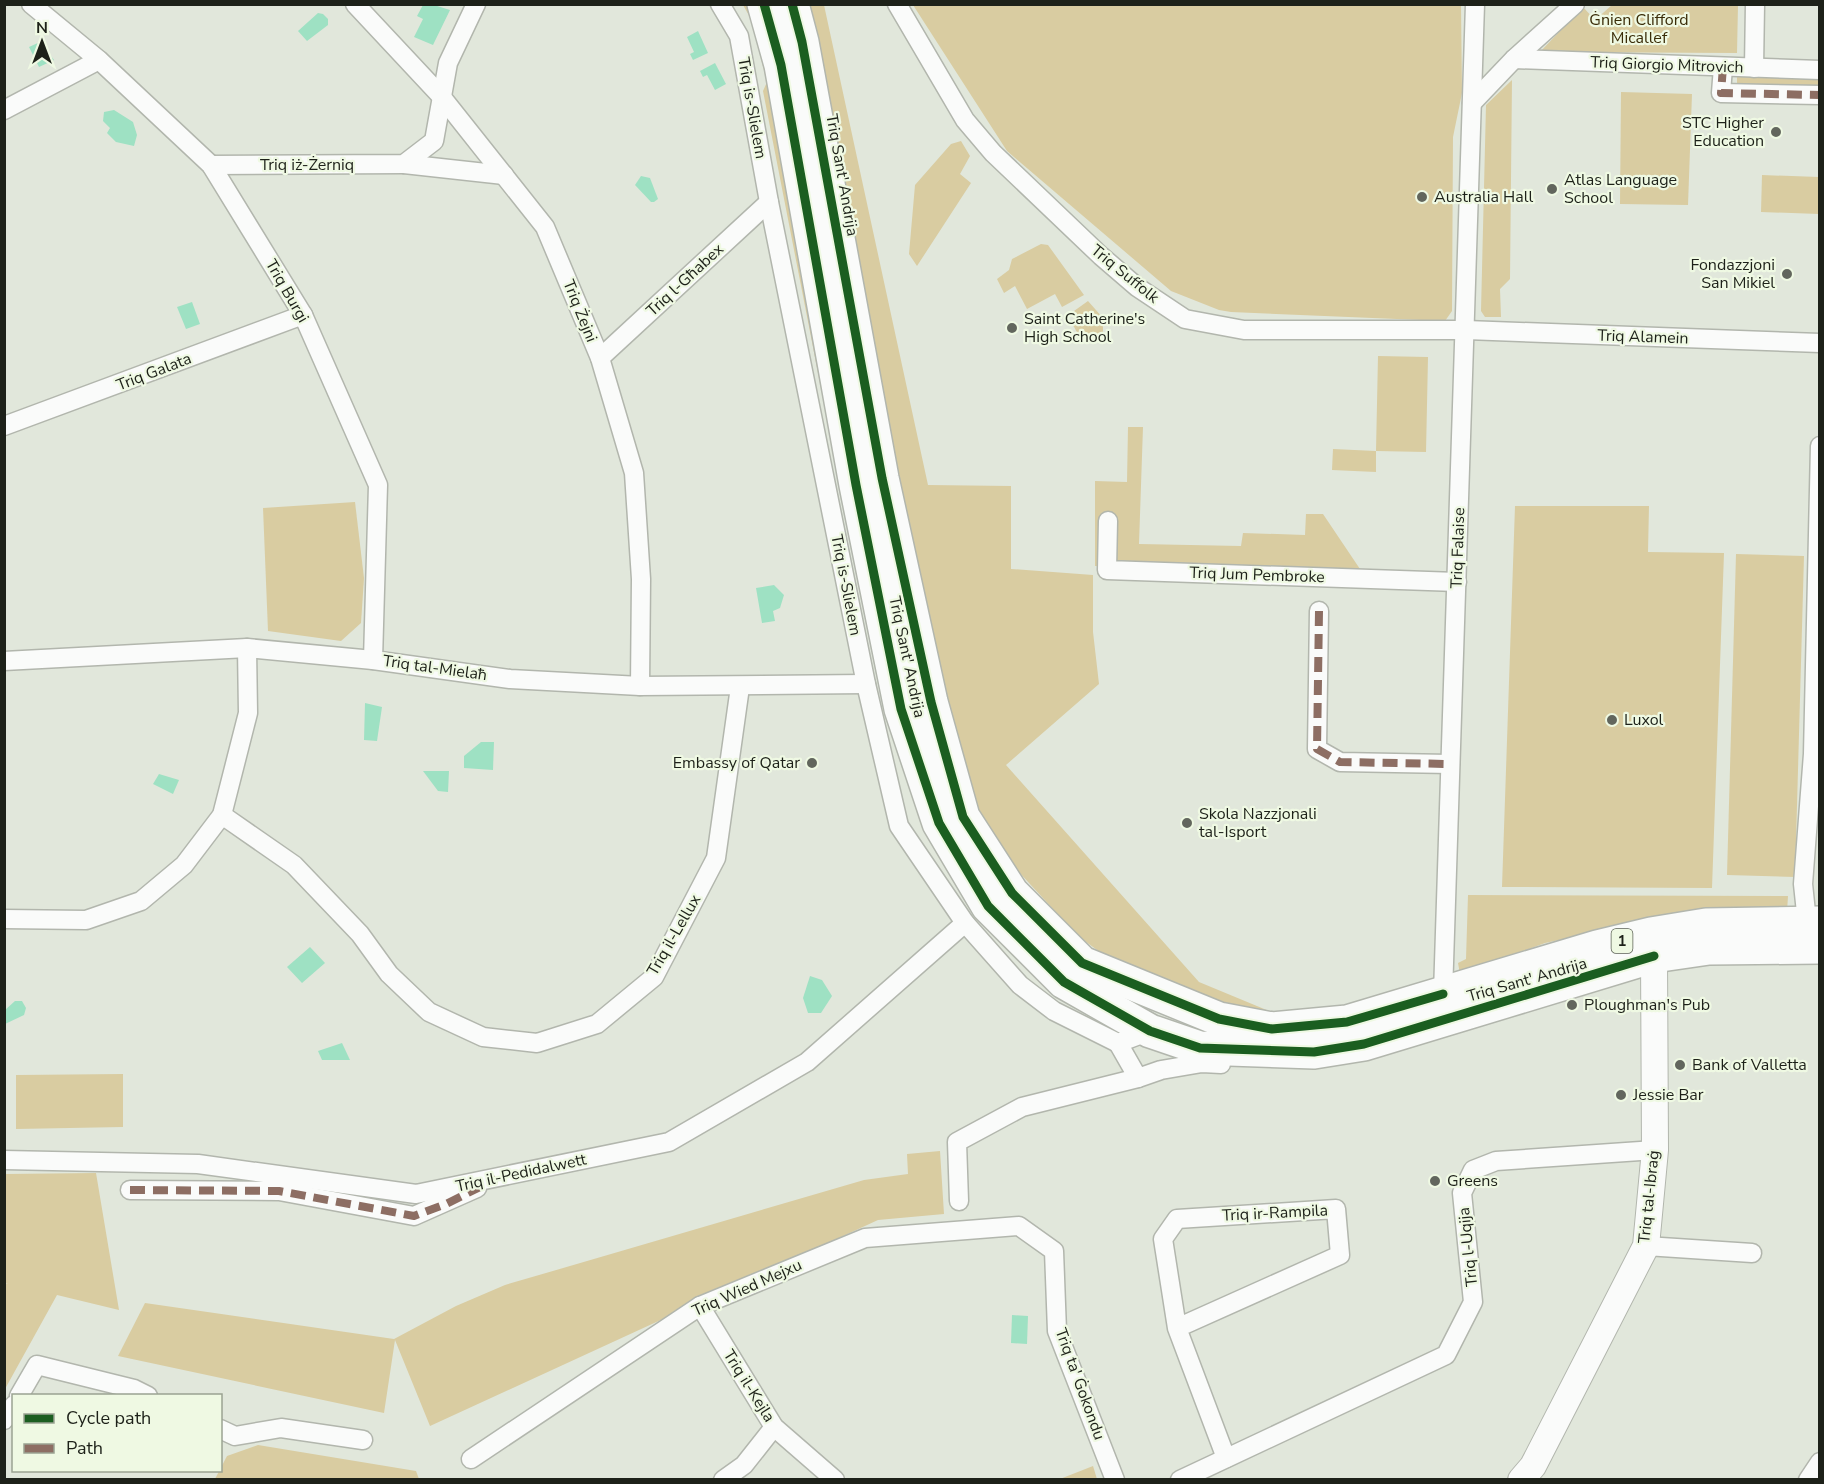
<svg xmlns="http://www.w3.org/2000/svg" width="1824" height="1484" viewBox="0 0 1824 1484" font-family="'Nunito Sans',sans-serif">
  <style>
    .green { fill: #d9cca1 }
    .water { fill: #9ee1c3 }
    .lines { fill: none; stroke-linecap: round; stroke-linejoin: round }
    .street-casing { stroke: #b2b6ad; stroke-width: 21 }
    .secondary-casing { stroke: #b2b6ad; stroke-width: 28 }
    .highway-casing { stroke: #b2b6ad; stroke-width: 36 }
    .street { stroke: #fafbfa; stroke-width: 18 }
    .secondary { stroke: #fafbfa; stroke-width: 26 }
    .highway { stroke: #fafbfa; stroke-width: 33 }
    .quiet { stroke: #8d6e63; stroke-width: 8; stroke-dasharray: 15 8; stroke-linecap: butt }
    .cycleway-casing { stroke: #eff9e3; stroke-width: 13 }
    .cycleway { stroke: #1b5e20; stroke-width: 9 }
    .poi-dot { fill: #62665d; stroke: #eff9e3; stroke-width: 2 }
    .labels { text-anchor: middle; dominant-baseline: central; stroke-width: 4.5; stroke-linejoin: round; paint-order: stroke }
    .shield { fill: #eff9e3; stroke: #5c6256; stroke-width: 1.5 }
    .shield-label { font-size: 15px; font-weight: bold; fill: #1d2119 }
    .park-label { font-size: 16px; fill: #3a2c08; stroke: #eff9e3 }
    .street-label { font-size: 16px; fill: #1d2119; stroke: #eff9e3 }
    .poi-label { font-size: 16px; fill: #1d2119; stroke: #eff9e3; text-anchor: start }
  </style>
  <rect width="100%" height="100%" fill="#e1e7db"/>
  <g class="green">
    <polygon points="743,5 751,5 764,39 788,203 892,665 875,665 763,91 767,82 751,19"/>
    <polygon points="803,5 824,5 928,485 1011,486 1011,569 1093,575 1093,632 1099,684 1006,765 1199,982 1276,1014 1214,1004 1142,983 1078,936 1017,870 974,805 946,719"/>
    <polygon points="913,5 1461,5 1462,93 1453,137 1452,311 1445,321 1231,312 1219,310 1171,291 1007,151"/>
    <polygon points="1612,5 1738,5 1737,53 1540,52 1583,7 1595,20"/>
    <polygon points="1737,75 1819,77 1819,93 1737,91"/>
    <polygon points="1512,80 1510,279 1500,289 1501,317 1485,317 1481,311 1486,105"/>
    <polygon points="1621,92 1692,94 1688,205 1620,204"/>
    <polygon points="961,141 970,156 960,174 971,183 917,266 909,254 915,185 951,144"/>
    <polygon points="1762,175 1819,177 1819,214 1761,212"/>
    <polygon points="1041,244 1048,245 1084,295 1062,307 1055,294 1027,309 1015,286 1004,293 997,279 1009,270 1012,259"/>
    <polygon points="1088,301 1103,318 1103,336 1081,340 1072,323 1079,319 1074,311"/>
    <polygon points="1378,356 1428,357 1426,452 1376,451 1376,472 1332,470 1333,449 1376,451"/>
    <polygon points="1128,427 1143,427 1139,544 1241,546 1243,533 1305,535 1306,514 1323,514 1362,572 1095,566 1095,481 1127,482"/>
    <polygon points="355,502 364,578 361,623 341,641 268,631 263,508"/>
    <polygon points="1515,506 1649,506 1648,552 1724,553 1712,888 1502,887"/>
    <polygon points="1736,554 1804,556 1795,877 1727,875"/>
    <polygon points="1468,895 1788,896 1787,912 1624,926 1545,943 1460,974 1458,963 1466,959"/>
    <polygon points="123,1074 123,1127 16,1129 16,1075"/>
    <polygon points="940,1151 944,1214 878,1220 430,1426 395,1340 384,1413 118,1356 145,1303 394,1339 456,1306 505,1285 864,1180 908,1174 907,1154"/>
    <polygon points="96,1173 119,1310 57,1295 5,1389 4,1284 8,1284 4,1283 5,1174"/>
    <polygon points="258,1445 416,1471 419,1479 215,1479 227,1456"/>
    <polygon points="1093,1466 1097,1479 1060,1479"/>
  </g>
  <g class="water">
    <polygon points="423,5 434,5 450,10 433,45 414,37 423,19 417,16"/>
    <polygon points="318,13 323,14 328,19 328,25 307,41 298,31"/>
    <polygon points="698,31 708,53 693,60 690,54 694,52 687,37"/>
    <polygon points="40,42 54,60 39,67 29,47"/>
    <polygon points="715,63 726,84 715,90 707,75 703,77 700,71"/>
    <polygon points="114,110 133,122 137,135 134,146 116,142 107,133 110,128 103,121 104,112"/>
    <polygon points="641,176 650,178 658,199 654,202 651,202 635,185"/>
    <polygon points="192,302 200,324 186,329 177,307"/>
    <polygon points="774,585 784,595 780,608 773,611 775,621 762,623 756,588"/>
    <polygon points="365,703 382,707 377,741 364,740"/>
    <polygon points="481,742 494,742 493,770 464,768 464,756"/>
    <polygon points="423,771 449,771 448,792 438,791"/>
    <polygon points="159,774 179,780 173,794 153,784"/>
    <polygon points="310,947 325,963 302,983 287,967"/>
    <polygon points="810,976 822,980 832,996 821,1013 808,1013 803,998"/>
    <polygon points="15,1001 22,1001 26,1008 24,1015 5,1024 5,1010"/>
    <polygon points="342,1043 350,1060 322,1060 318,1051"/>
    <polygon points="1012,1315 1028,1316 1027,1344 1011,1343"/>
  </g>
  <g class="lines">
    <g class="street-casing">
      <g id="street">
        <polyline points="31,4 99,60 211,165 303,315 378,485 373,660"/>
        <polyline points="355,4 441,96 545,227 600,358 634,473 641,579 640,686"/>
        <polyline points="720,4 739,36 769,202 866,684 899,826 965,923 1020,985 1054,1011 1118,1043 1150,1031"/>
        <polyline points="897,4 965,120 993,153 1101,256 1137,287 1185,319 1244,330 1466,330 1820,343"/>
        <polyline points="1514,59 1820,70"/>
        <polyline points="1723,67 1721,93 1820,95"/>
        <polyline points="1754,68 1755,4"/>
        <polyline points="1472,103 1514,59 1575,4"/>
        <polyline points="4,110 99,60"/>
        <polyline points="404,164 504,175"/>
        <polyline points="211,165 404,164 434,141 448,63 476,4"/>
        <polyline points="600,358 769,202"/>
        <polyline points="4,426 303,315"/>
        <polyline points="1108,521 1107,570 1457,582"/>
        <polyline points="1319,611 1317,749 1340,762 1450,764"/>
        <polyline points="4,661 247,648 373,660 510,679 640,686 866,684"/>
        <polyline points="222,815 294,865 360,934 389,974 429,1012 483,1037 537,1043 597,1024 654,977 716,858 740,687"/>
        <polyline points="4,919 86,920 141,901 184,865 222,815 248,713 247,648"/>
        <polyline points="1807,922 1803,884 1813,754 1820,446"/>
        <polyline points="1443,994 1475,4"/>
        <polyline points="1118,1043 1138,1078"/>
        <polyline points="4,1160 198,1164 416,1194 669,1142 807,1062 965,923"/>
        <polyline points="130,1190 279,1191 414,1216 477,1188"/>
        <polyline points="959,1201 957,1142 1022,1107 1138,1078 1161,1070 1202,1063 1221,1064"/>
        <polyline points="1646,1246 1752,1253"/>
        <polyline points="700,1306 774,1427 835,1480"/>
        <polyline points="1177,1328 1340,1255 1336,1209 1177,1219 1163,1239 1177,1328 1226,1458"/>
        <polyline points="19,1396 37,1365 134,1389 148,1396"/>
        <polyline points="4,1420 14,1405"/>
        <polyline points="220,1429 235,1436 281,1428 363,1440"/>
        <polyline points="471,1459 700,1306 865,1238 1019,1226 1054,1251 1057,1331 1115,1480"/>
        <polyline points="723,1480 744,1465 774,1427"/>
        <polyline points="1180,1480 1446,1355 1473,1302 1462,1193 1473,1170 1496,1161 1655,1150"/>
        <polyline points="1808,1480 1820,1462"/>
      </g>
    </g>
    <g class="secondary-casing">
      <polyline id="secondary" points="1521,1480 1533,1466 1646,1246 1655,1150 1654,956"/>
    </g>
    <g class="highway-casing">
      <g id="highway">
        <polyline points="764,4 781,65 856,485 901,709 939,823 988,906 1064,982 1150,1031 1200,1048 1314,1052 1364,1044 1654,956 1709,948 1820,947"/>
        <polyline points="792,4 802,42 882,478 931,702 963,817 1012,893 1082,963 1219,1019 1272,1029 1347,1022 1597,947 1651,934 1706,925 1820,923"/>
      </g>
    </g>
    <use href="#street" class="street"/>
    <use href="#secondary" class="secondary"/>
    <use href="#highway" class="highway"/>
    <g class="quiet">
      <polyline points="1723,67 1721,93 1820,95"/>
      <polyline points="1319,611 1317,749 1340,762 1450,764"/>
      <polyline points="130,1190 279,1191 414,1216 446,1204 496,1179"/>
    </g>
    <g class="cycleway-casing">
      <g id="cycleway">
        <polyline points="764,4 781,65 856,485 901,709 939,823 988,906 1064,982 1150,1031 1200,1048 1314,1052 1364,1044 1654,956"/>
        <polyline points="792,4 802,42 882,478 931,702 963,817 1012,893 1082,963 1219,1019 1272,1029 1347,1022 1443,994"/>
      </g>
    </g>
    <use href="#cycleway" class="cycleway"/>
  </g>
  <g class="poi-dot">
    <circle cx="1776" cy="132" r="6"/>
    <circle cx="1552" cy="189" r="6"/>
    <circle cx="1422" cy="197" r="6"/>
    <circle cx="1787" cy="274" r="6"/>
    <circle cx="1012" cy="328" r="6"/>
    <circle cx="1612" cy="720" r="6"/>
    <circle cx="812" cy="763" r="6"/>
    <circle cx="1187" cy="823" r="6"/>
    <circle cx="1572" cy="1005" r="6"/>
    <circle cx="1680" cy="1065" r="6"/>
    <circle cx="1621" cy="1095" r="6"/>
    <circle cx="1435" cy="1181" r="6"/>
  </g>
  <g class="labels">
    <rect class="shield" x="1611.5" y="929" width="21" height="24" rx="4.5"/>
    <g class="shield-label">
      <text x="1622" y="941">1</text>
    </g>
    <g class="park-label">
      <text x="1639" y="20">Ġnien Clifford<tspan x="1639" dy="18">Micallef</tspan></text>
    </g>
    <g class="street-label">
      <text transform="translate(1667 65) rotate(2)">Triq Giorgio Mitrovich</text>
      <text transform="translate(752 108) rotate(80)">Triq is-Slielem</text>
      <text x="307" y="165">Triq iż-Żerniq</text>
      <text transform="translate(842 175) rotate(80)">Triq Sant' Andrija</text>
      <text transform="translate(1125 274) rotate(39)">Triq Suffolk</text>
      <text transform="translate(685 280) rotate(-43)">Triq l-Għabex</text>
      <text transform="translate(287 291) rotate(60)">Triq Burgi</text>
      <text transform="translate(580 311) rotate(68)">Triq Żejni</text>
      <text transform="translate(1643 337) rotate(2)">Triq Alamein</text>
      <text transform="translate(154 372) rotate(-21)">Triq Galata</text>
      <text transform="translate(1458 548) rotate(-88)">Triq Falaise</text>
      <text transform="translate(1257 575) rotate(2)">Triq Jum Pembroke</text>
      <text transform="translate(846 585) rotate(79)">Triq is-Slielem</text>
      <text transform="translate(907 657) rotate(78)">Triq Sant' Andrija</text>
      <text transform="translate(435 668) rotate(8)">Triq tal-Mielaħ</text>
      <text transform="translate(674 935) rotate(-60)">Triq il-Lellux</text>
      <text transform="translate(1527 980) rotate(-16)">Triq Sant' Andrija</text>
      <text transform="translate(521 1173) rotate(-12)">Triq il-Pedidalwett</text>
      <text transform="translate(1649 1197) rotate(-84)">Triq tal-Ibraġ</text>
      <text transform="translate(1275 1213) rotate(-3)">Triq ir-Rampila</text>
      <text transform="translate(1468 1247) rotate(-96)">Triq l-Uqija</text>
      <text transform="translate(747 1288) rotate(-24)">Triq Wied Mejxu</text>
      <text transform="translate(1080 1384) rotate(70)">Triq ta' Ġokondu</text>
      <text transform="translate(749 1386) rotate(58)">Triq il-Kejla</text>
    </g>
    <g class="poi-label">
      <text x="1764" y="123" text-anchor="end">STC Higher<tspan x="1764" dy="18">Education</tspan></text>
      <text x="1564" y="180">Atlas Language<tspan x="1564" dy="18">School</tspan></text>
      <text x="1434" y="197">Australia Hall</text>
      <text x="1775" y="265" text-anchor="end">Fondazzjoni<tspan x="1775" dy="18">San Mikiel</tspan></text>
      <text x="1024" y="319">Saint Catherine's<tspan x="1024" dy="18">High School</tspan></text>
      <text x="1624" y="720">Luxol</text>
      <text x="800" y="763" text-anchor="end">Embassy of Qatar</text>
      <text x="1199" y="814">Skola Nazzjonali<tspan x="1199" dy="18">tal-Isport</tspan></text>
      <text x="1584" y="1005">Ploughman's Pub</text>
      <text x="1692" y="1065">Bank of Valletta</text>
      <text x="1633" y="1095">Jessie Bar</text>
      <text x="1447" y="1181">Greens</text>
    </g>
  </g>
  <rect width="1824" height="1484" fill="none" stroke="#1d2119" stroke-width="12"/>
  <rect x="12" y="1394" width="210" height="78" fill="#eff9e3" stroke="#9ba392" stroke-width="1.5"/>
  <rect x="24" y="1414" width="30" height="9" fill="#1b5e20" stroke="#9ba392" stroke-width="1.5"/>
  <text x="66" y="1424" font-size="18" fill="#1d2119">Cycle path</text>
  <rect x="24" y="1444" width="30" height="9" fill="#8d6e63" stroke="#9ba392" stroke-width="1.5"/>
  <text x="66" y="1454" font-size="18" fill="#1d2119">Path</text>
  <g transform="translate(42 42)" stroke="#eff9e3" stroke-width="4.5" paint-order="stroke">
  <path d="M0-4.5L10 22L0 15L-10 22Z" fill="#1d2119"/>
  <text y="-9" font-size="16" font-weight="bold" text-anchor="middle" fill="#1d2119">N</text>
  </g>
</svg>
